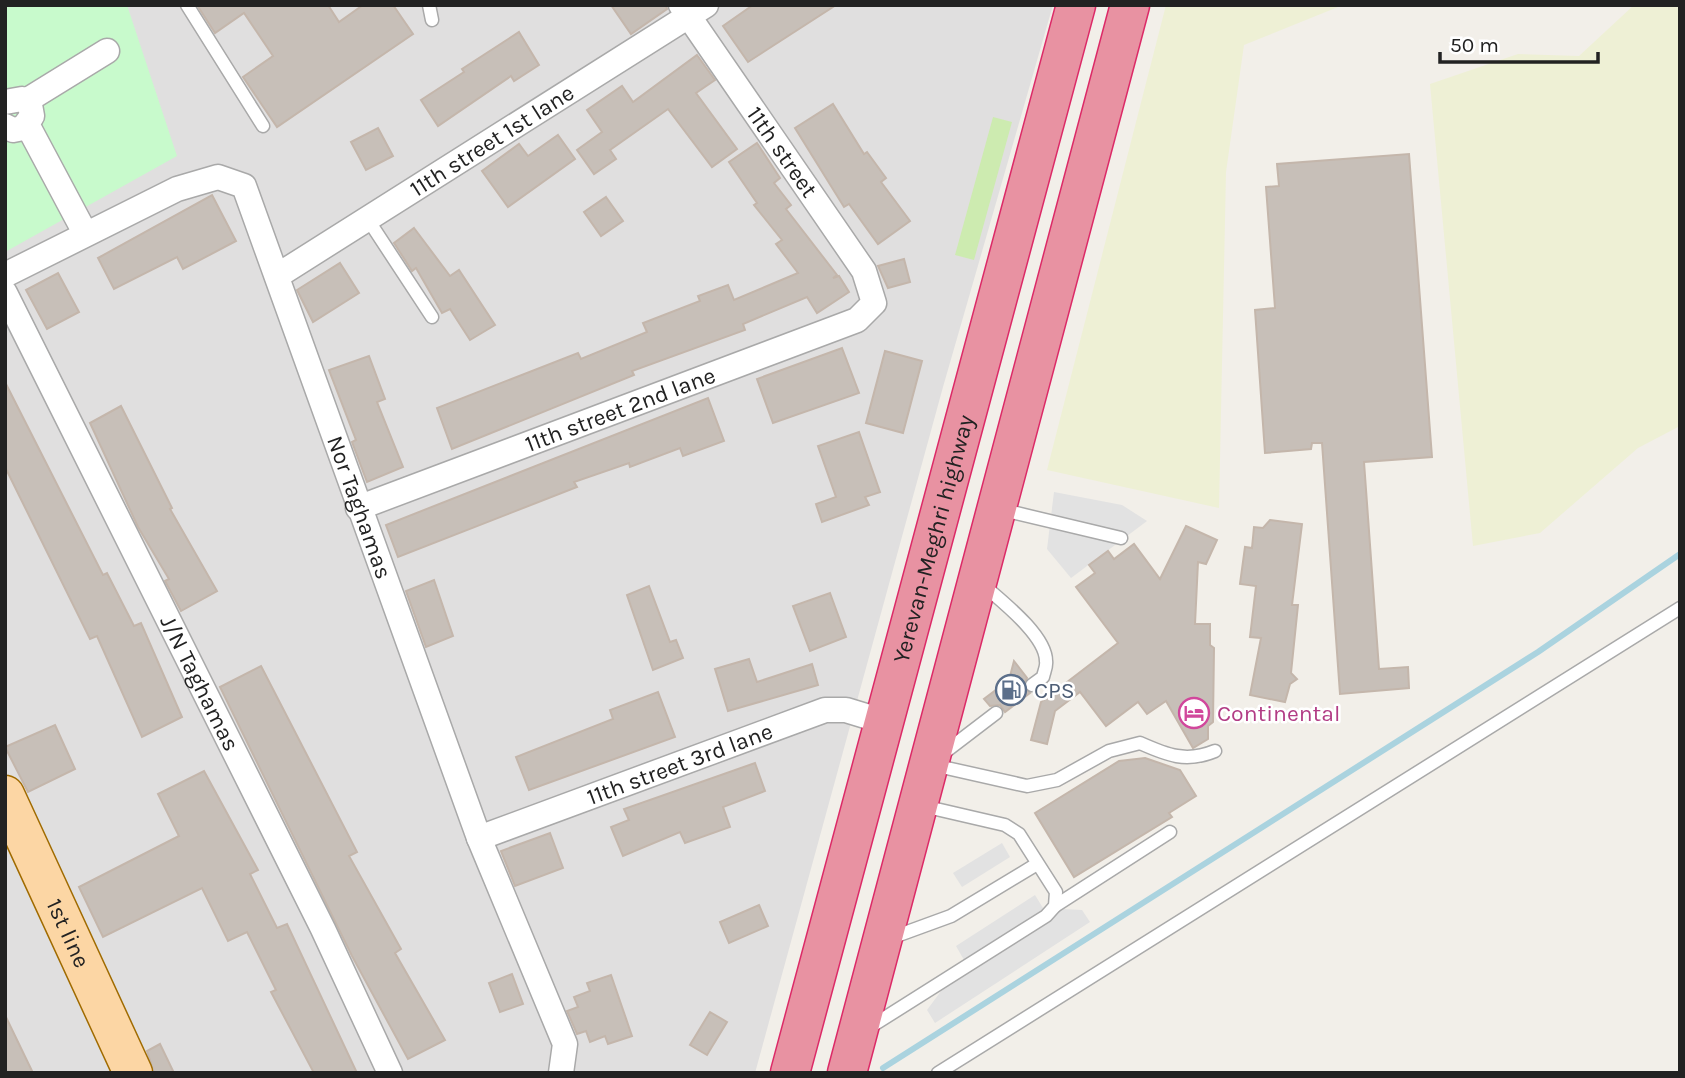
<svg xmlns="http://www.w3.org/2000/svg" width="1685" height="1078" viewBox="0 0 1685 1078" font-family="Karla,sans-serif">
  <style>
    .residential { fill: #e0dfdf }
    .farmland { fill: #eef0d5 }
    .grass { fill: #cdebb0 }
    .park { fill: #c8facc }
    .parking { fill: #e2e2e2 }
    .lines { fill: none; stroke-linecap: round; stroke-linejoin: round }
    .stream { stroke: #aad3df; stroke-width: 6 }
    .building { fill: #c7bfb8; stroke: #c4b6ab; stroke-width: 2 }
    .lane-casing { stroke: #a9a9a9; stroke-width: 15 }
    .street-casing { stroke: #a9a9a9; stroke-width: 27 }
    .primary-casing { stroke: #a06b00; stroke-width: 41 }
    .highway-casing { stroke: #dc2a67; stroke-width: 41 }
    .lane { stroke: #fff; stroke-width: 12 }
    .street { stroke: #fff; stroke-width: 24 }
    .primary { stroke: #fcd6a4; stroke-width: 38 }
    .highway { stroke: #e892a2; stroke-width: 38 }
    .labels { text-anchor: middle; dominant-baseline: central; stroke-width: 5; stroke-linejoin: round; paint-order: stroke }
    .street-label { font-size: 23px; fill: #222; stroke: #fff }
    .service-label { font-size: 23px; fill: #4e5e75; stroke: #fff; text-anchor: start }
    .hotel-label { font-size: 23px; fill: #b23c85; stroke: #fff; text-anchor: start }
  </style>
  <rect width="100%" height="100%" fill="#f2efe9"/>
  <polygon class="residential" points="5,5 1053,5 943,387 755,1073 5,1073"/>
  <g class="farmland">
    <polygon points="1166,5 1343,5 1244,45 1226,172 1219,508 1047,470"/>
    <polygon points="1634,5 1680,5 1680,426 1638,448 1540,533 1473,546 1430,84 1518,54 1579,56"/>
  </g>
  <polygon class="grass" points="993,117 1012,122 974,260 955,255"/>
  <polygon class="park" points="5,5 127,5 177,156 5,252"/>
  <g class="parking">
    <polygon points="1054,492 1122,505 1147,521 1071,578 1047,549"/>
    <polygon points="1002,843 1010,857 962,887 953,873"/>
    <polygon points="1035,895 1043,908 1082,910 1090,922 935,1023 927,1010 964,960 956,946"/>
  </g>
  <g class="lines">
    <polyline class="stream" points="883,1068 1538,652 1680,554"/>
  </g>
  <g class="building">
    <polygon points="197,5 328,5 339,22 363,5 393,5 413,34 277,127 243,77 273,56 244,13 215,33"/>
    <polygon points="611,5 666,5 667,9 631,34"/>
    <polygon points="753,5 836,5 748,62 723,26"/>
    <polygon points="519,32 539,65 514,81 511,76 438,126 421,100 464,72 462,69"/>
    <polygon points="697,55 715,80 696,93 737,149 712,167 668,109 610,150 616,159 594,174 577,150 602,132 587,110 622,86 633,102"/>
    <polygon points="833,104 864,154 867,152 886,178 881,182 910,221 878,244 849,204 844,207 795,128"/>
    <polygon points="378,128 393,156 366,170 351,142"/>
    <polygon points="558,135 575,159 508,207 482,171 519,144 528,156"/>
    <polygon points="757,143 780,178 774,183 791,205 786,209 837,275 833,278 839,276 849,292 817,313 807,297 743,324 745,330 632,371 634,375 452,449 437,408 578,353 581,359 647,332 643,323 700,301 698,296 728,285 734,300 798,273 776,244 782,240 754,205 757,203 729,162"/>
    <polygon points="1409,154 1432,457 1364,462 1379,669 1408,667 1409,688 1340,694 1322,443 1312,443 1311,449 1265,453 1255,310 1275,308 1266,187 1279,186 1277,164"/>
    <polygon points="212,195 236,241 183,269 177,257 114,289 98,258"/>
    <polygon points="606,197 623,221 601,236 584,212"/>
    <polygon points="414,228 450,276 459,270 495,325 470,340 450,309 442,313 416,268 412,271 394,243"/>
    <polygon points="904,259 910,282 888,288 878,266"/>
    <polygon points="340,263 359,293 313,322 297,290"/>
    <polygon points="58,273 79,312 47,329 26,290"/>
    <polygon points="842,348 859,393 773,423 757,379"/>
    <polygon points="885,351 922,361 903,433 866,423"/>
    <polygon points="369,356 385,399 377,402 403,467 367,482 352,442 356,440 329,370"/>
    <polygon points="5,382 103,575 107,573 134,626 141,623 182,717 142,737 97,636 90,639 5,467"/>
    <polygon points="708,398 724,441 683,456 680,448 630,467 629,463 574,482 577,487 398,557 386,525"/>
    <polygon points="121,406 172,508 170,509 217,591 181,611 165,581 169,579 138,527 90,423"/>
    <polygon points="859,432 880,492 865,497 869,505 822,522 816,504 836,497 818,446"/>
    <polygon points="1270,520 1302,524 1292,605 1298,605 1291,673 1297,679 1290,684 1285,702 1250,695 1261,638 1250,637 1256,586 1240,584 1245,547 1252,548 1254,527 1263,528"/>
    <polygon points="1186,526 1217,540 1206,564 1198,562 1195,624 1210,624 1210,645 1214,648 1213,722 1208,726 1208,739 1193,748 1166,701 1147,714 1138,702 1106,726 1080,692 1055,711 1047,744 1031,740 1041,702 1118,643 1076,587 1095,573 1089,565 1108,551 1114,559 1134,544 1160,579"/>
    <polygon points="434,580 453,636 426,647 406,591"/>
    <polygon points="649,586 670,642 676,640 683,658 653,670 627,595"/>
    <polygon points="830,593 846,637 810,651 793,606"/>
    <polygon points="749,659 757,682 812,664 818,685 728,711 715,669"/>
    <polygon points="1014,661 1027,678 1023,687 1030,693 1005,712 1000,705 990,706 984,699 1009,680"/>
    <polygon points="261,666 357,852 349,856 401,949 395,953 445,1040 408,1059 352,956 220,687"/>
    <polygon points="658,692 675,737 529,790 516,757 613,719 610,710"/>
    <polygon points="55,725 75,769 28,792 5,747"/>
    <polygon points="1145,758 1180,770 1196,796 1169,813 1172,817 1074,877 1035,813 1119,761"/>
    <polygon points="755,763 765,791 723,807 730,827 685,843 680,832 623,856 611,827 629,820 624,809"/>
    <polygon points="204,771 258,870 250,874 277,928 287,924 357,1073 314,1073 271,992 276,990 247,932 228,941 202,888 103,937 79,887 179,836 158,794"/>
    <polygon points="550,833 563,868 515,886 501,851"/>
    <polygon points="759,905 768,926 729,943 720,922"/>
    <polygon points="512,974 523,1004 500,1012 489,983"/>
    <polygon points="611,975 632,1036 608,1044 605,1036 590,1042 586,1031 577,1034 567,1011 578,1007 574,997 590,991 587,983"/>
    <polygon points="710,1012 727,1022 707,1055 690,1045"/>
    <polygon points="5,1015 33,1073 5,1073"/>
    <polygon points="160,1044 174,1073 154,1073 147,1051"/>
  </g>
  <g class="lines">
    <g class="lane-casing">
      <g id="lane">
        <polyline points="187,5 263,126"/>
        <polyline points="429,5 432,20"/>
        <polyline points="367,218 432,317"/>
        <polyline points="999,509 1121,538"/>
        <path d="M982,584C1000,600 1046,635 1046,661C1047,666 1044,672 1043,677L1032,685"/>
        <polyline points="941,755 996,713"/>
        <path d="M933,765L1027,786L1057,780L1109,751L1140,743C1167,755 1186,763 1215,751"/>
        <polyline points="1055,906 1170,832"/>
        <polyline points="888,939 951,916 1037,864"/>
        <polyline points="867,1029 1046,916 1055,906 1056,892 1019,834 1005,825 923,806"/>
        <polyline points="938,1073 1680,608"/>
      </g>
    </g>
    <g class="street-casing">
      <g id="street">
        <polyline points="26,101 107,51"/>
        <polyline points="5,102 22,99 30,105 32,116 23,128 13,130 5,126"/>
        <polyline points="28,126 85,233"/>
        <path id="s1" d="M5,275L177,189L218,177L244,186L479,838L565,1044L561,1073"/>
        <path id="s2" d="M277,276L706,5"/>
        <path id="s3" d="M5,293L323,929L390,1073"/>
        <path id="s4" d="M358,508L857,320L874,303L864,271L681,5"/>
        <path id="s5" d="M479,838L825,710H846L882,721"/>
      </g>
    </g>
    <g class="primary-casing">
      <g id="primary">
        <path id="s6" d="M5,795L133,1073"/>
      </g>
    </g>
    <g class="highway-casing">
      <g id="highway">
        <path id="s7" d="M790,1073L1076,5"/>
        <polyline points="847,1073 1130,5"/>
      </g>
    </g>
    <use href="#lane" class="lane"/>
    <use href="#street" class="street"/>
    <use href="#primary" class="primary"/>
    <use href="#highway" class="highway"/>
  </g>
  <defs>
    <g id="fuel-ring" transform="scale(1.575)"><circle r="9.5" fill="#fff" stroke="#5c6f8a" stroke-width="1.5"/><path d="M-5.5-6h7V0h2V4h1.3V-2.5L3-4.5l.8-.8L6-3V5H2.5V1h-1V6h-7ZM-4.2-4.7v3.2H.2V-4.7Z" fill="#5c6f8a"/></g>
    <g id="hotel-ring" transform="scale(1.575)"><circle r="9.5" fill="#fff" stroke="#d1479c" stroke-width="1.5"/><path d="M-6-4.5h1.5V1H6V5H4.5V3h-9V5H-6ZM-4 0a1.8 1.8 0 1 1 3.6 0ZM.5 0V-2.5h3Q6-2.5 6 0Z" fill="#d1479c"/></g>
  </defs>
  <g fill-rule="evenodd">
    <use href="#fuel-ring" x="1011" y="690"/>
    <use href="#hotel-ring" x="1194" y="713"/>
  </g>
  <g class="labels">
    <g class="street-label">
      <text stroke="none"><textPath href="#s2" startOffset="254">11th street 1st lane</textPath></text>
      <text transform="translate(782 152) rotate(55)">11th street</text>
      <text stroke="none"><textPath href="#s4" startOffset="280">11th street 2nd lane</textPath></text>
      <text stroke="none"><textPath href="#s1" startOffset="604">Nor Taghamas</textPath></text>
      <text stroke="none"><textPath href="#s7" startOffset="553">Yerevan-Meghri highway</textPath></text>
      <text stroke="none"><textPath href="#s3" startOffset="436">J/N Taghamas</textPath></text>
      <text stroke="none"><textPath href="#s5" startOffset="214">11th street 3rd lane</textPath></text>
      <text stroke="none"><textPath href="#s6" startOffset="152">1st line</textPath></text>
    </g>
    <g class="service-label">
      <text x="1034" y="690">CPS</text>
    </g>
    <g class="hotel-label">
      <text x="1217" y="713">Continental</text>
    </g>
  </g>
  <rect width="1685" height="1078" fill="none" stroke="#222222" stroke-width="14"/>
  <path d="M1440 52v10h158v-10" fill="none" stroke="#222222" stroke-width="3.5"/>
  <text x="1450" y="52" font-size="21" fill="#222222" stroke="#ffffff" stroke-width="5" paint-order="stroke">50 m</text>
</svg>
